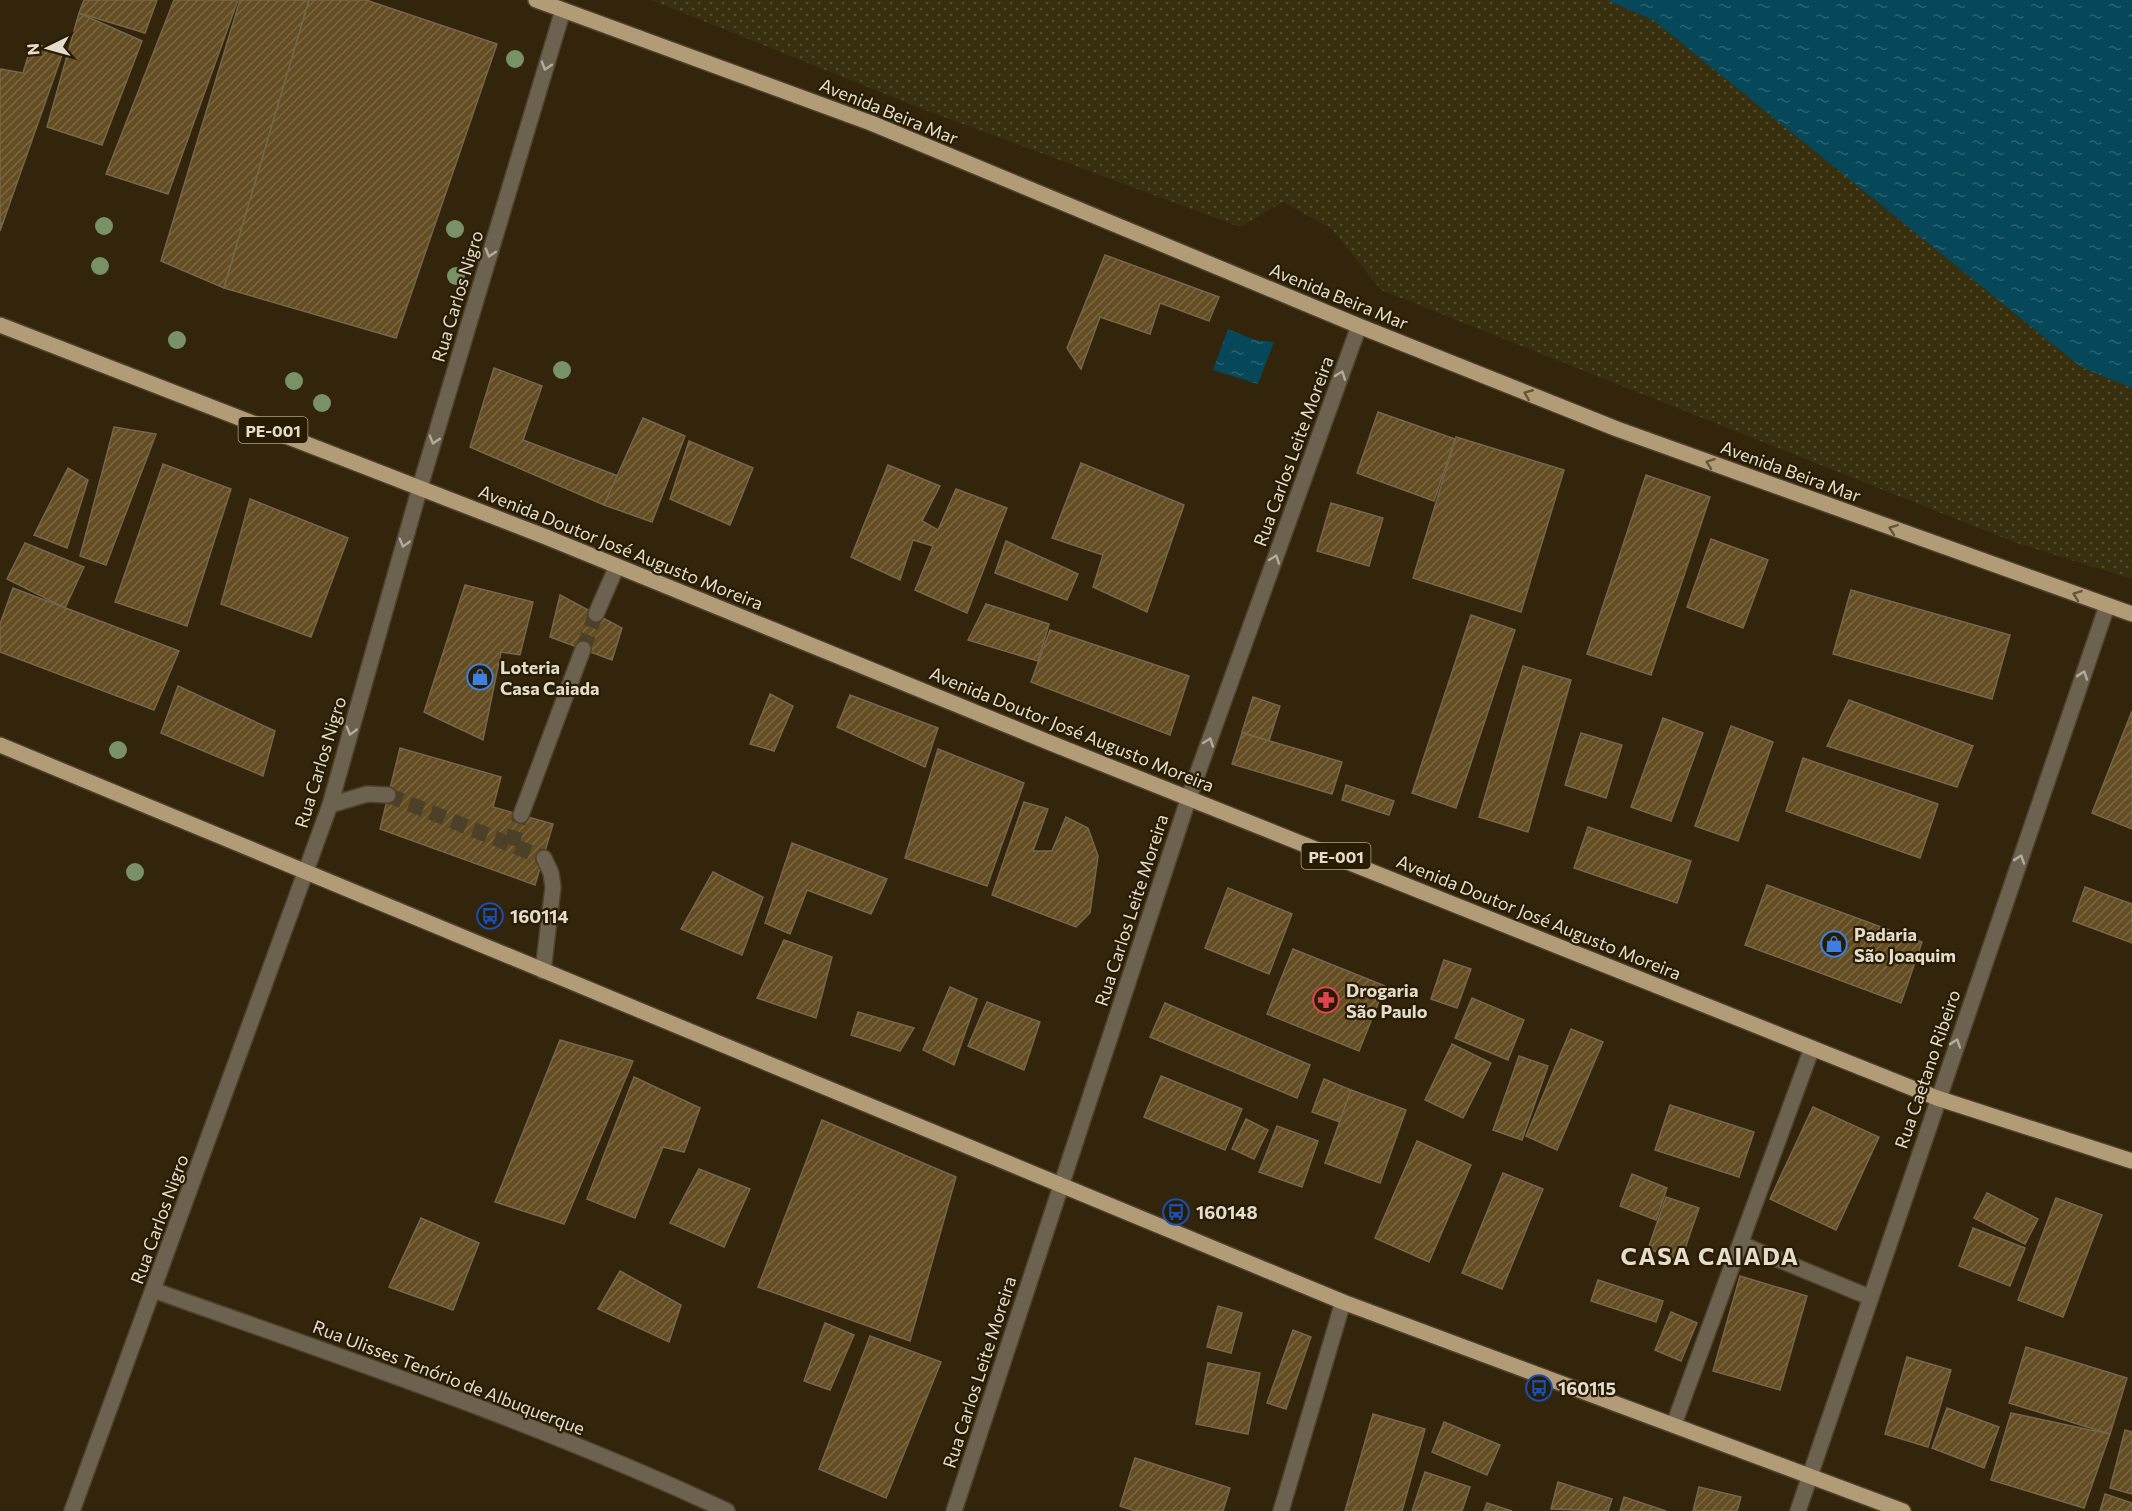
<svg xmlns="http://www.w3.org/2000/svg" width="2132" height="1511" viewBox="0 0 2132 1511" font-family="Commissioner,sans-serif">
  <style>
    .sand { fill: url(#sand-dots) }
    .water { fill: url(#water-ripples) }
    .building { fill: url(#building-hatch); stroke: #75664c; stroke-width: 1.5 }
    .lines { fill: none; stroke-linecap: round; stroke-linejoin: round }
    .minor-tunnel { stroke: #4d4029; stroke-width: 15; stroke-dasharray: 15 8; stroke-linecap: butt }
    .minor-casing { stroke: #4f422b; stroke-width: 18 }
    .major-casing { stroke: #4f422b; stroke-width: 18 }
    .minor { stroke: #6d6250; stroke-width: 15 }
    .major { stroke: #b29b77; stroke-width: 15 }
    .tree { fill: #789166 }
    .oneway { stroke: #b5ab9c }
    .oneway2 { stroke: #665537 }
    .labels { text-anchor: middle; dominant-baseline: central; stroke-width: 4.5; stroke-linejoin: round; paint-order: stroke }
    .shield { fill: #281c03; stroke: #aca291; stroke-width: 1.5 }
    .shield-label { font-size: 16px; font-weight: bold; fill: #e5dcce }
    .street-label { font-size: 18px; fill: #e5dcce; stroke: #281c03 }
    .poi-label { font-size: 18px; font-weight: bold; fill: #e5dcce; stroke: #281c03; text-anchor: start }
    .district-label { font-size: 24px; font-weight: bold; letter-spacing: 1.5px; fill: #e5dcce; stroke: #281c03 }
  </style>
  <defs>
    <pattern id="sand-dots" width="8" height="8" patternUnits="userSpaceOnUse" patternTransform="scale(1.5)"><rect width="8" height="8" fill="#372f0e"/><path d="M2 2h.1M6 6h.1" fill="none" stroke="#544d30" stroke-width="1.8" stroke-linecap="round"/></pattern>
    <pattern id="water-ripples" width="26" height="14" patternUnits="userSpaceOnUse" patternTransform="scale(1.5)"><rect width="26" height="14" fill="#06485a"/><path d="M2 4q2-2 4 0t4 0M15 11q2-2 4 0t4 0" fill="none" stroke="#2a6270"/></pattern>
    <pattern id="building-hatch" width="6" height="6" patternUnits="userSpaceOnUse" patternTransform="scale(1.5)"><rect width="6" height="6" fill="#644d22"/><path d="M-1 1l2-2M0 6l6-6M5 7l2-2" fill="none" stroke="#7a6641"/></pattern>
  </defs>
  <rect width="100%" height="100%" fill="#32250c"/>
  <polygon class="sand" points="651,0 1607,0 1653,20 2081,367 2132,388 2132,579 2014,542 1381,290 1332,229 1283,202 1240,227 920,108"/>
  <g class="water">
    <polygon points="1607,0 2132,0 2132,388 2081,367 1653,20"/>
    <polygon points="1228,329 1255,340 1274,342 1258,384 1213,370"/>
  </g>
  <g class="building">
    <polygon points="84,0 157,0 145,33 79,13"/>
    <polygon points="174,0 238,0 168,194 106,174"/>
    <polygon points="240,0 309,0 224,288 161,261"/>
    <polygon points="309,0 366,0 497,44 396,338 224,288"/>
    <polygon points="79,13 142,41 102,145 47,127"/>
    <polygon points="32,43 63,52 0,231 0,71 1,69 23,73"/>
    <polygon points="1105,255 1219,297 1209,321 1160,303 1150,334 1100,317 1081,369 1067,348"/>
    <polygon points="494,368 542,386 523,440 618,476 604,505 470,447"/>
    <polygon points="1378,412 1455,439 1434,501 1357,473"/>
    <polygon points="643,418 685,436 652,522 604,505"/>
    <polygon points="114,427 156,434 106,565 80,556"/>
    <polygon points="1456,437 1564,470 1521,612 1413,578"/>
    <polygon points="689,441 753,468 730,525 670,499"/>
    <polygon points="1081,463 1184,505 1147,612 1093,587 1103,555 1052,538"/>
    <polygon points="163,464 231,489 187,626 115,602"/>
    <polygon points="888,465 940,486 922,521 938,530 956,489 1007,508 967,613 915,590 933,546 913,540 900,580 851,557"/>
    <polygon points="68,468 88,480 67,548 34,535"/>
    <polygon points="1646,475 1710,497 1651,675 1587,654"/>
    <polygon points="250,499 348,538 311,637 221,604"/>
    <polygon points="1331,503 1383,518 1369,566 1317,551"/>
    <polygon points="1711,539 1768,560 1743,628 1687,607"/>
    <polygon points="1006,541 1078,574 1067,600 995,573"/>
    <polygon points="25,543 84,567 65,608 7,579"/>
    <polygon points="465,585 533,602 520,655 501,652 483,740 424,712"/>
    <polygon points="13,588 179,651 154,710 0,652 0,624"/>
    <polygon points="1851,590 2010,635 1992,699 1833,654"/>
    <polygon points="560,595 622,628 612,660 550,637"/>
    <polygon points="986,604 1049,624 1038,661 968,640"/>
    <polygon points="1471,615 1515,630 1456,808 1412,793"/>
    <polygon points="1050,630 1189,676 1170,735 1031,682"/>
    <polygon points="1523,666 1571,680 1528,832 1479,817"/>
    <polygon points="178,686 275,731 263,776 161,733"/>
    <polygon points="770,694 793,706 774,751 750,744"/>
    <polygon points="850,695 938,728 925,767 837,727"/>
    <polygon points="1253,697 1280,706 1269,741 1242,732"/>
    <polygon points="1849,700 1973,746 1957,787 1827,746"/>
    <polygon points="2132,711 2132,829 2092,813"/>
    <polygon points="1663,718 1703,733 1671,821 1631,807"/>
    <polygon points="1731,726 1773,742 1738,841 1695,826"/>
    <polygon points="1242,733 1342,762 1332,794 1232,764"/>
    <polygon points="1581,733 1622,745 1606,798 1565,785"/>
    <polygon points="400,748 501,777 493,807 553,824 535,885 380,829"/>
    <polygon points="938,749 1024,783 987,886 905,858"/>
    <polygon points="1803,758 1938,804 1920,858 1786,811"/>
    <polygon points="1346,785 1394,801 1389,815 1342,800"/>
    <polygon points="1024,802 1048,809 1033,851 1052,851 1066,817 1088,828 1098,856 1090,913 1076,927 992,895"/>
    <polygon points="1588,827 1691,861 1677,903 1574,868"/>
    <polygon points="792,843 887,879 871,914 807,890 790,934 765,923"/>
    <polygon points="713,872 763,897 742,955 681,929"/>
    <polygon points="1767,885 1922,942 1901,1003 1745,945"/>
    <polygon points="2085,887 2132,904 2132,943 2073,921"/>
    <polygon points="1228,888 1292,914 1269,974 1205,948"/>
    <polygon points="784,940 832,957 816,1018 757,998"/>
    <polygon points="1293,949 1385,986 1359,1051 1267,1014"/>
    <polygon points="1444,960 1471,969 1457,1008 1431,999"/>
    <polygon points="950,987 977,999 954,1065 923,1050"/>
    <polygon points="1472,998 1524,1020 1508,1060 1455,1038"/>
    <polygon points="987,1002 1040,1022 1024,1070 968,1046"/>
    <polygon points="1165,1003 1310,1065 1297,1098 1150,1037"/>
    <polygon points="858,1012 914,1028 900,1051 851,1035"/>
    <polygon points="1571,1029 1603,1042 1557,1150 1526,1136"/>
    <polygon points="560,1040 633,1061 564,1224 495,1202"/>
    <polygon points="1452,1044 1491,1063 1463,1118 1425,1100"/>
    <polygon points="1519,1056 1548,1066 1522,1140 1493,1130"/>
    <polygon points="1161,1076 1242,1109 1225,1150 1144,1117"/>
    <polygon points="634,1077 700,1108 684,1152 663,1147 635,1218 587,1199"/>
    <polygon points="1324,1079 1351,1090 1340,1122 1312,1112"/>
    <polygon points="1351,1090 1406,1110 1380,1183 1325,1163"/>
    <polygon points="1670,1105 1754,1132 1739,1177 1655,1150"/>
    <polygon points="1813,1107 1879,1137 1836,1230 1770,1199"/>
    <polygon points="1246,1119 1268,1130 1254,1159 1232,1149"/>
    <polygon points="822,1120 956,1177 910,1341 758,1287"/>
    <polygon points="1277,1126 1318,1141 1302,1187 1259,1172"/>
    <polygon points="1417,1141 1471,1165 1429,1262 1375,1238"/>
    <polygon points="699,1169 750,1189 724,1247 670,1223"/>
    <polygon points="1503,1173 1543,1189 1502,1289 1462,1273"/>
    <polygon points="1632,1174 1667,1188 1656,1220 1620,1206"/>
    <polygon points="1987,1193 2038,1219 2025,1244 1974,1218"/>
    <polygon points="1666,1197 1699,1208 1681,1260 1648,1249"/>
    <polygon points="2056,1198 2102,1215 2063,1317 2018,1300"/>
    <polygon points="421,1218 479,1243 453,1310 389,1287"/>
    <polygon points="1973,1228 2025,1248 2010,1286 1959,1266"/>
    <polygon points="620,1271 681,1305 669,1342 598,1309"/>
    <polygon points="1740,1276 1807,1296 1780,1390 1713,1371"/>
    <polygon points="1598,1280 1663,1301 1656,1322 1591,1301"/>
    <polygon points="1218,1306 1242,1313 1231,1353 1207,1347"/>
    <polygon points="1671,1312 1697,1323 1681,1361 1655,1350"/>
    <polygon points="825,1323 854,1335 830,1390 804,1381"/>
    <polygon points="1293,1330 1311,1337 1286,1409 1267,1403"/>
    <polygon points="870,1336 941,1362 886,1498 819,1469"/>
    <polygon points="2026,1347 2127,1378 2110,1434 2009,1403"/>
    <polygon points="1907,1357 1951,1370 1928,1447 1885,1434"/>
    <polygon points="1208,1363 1260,1373 1248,1434 1196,1424"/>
    <polygon points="1947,1408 1999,1427 1984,1468 1932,1448"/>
    <polygon points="2011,1413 2110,1434 2084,1508 1991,1480"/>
    <polygon points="1373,1414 1425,1429 1402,1511 1345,1511"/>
    <polygon points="1444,1422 1500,1445 1487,1475 1432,1452"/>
    <polygon points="2125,1430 2132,1432 2132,1494 2110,1488"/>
    <polygon points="1135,1458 1230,1488 1223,1511 1135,1511 1120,1506"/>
    <polygon points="1425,1472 1470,1487 1462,1511 1412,1511"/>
    <polygon points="1558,1482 1612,1499 1608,1511 1551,1509"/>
    <polygon points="1699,1487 1741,1497 1737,1511 1693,1511"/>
    <polygon points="2105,1494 2132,1503 2132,1511 2100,1511"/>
    <polygon points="1624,1497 1666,1511 1620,1511"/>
    <polygon points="1487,1503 1512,1511 1484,1511"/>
  </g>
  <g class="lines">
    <g class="minor-tunnel">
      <polyline points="583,649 596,614"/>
      <polyline points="388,795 544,858"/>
      <polyline points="511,845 521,815"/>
    </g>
    <g class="minor-casing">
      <g id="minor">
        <polyline points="596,614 617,566"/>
        <polyline points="330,805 367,794 388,795"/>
        <polyline points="521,815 583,649"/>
        <polyline points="543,971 553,887 551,873 544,858"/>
        <polyline points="1741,1244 1869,1297"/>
        <path d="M153,1290C347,1359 541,1424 727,1511"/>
        <polyline points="1674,1424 1812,1048"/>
        <polyline points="72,1511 330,805 420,487 563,10"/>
        <polyline points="954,1511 1189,797 1359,326"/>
        <polyline points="1281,1511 1343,1302"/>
        <polyline points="1798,1511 2107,606"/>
      </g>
    </g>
    <g class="major-casing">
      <g id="major">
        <polyline points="536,0 871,123 1359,326 1617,429 2132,614"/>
        <polyline points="0,325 546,537 1053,744 1937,1098 2132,1161"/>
        <polyline points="0,745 1343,1302 1903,1511"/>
      </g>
    </g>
    <use href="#minor" class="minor"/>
    <use href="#major" class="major"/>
  </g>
  <g class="tree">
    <circle cx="515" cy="59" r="9"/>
    <circle cx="104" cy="226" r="9"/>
    <circle cx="455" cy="229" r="9"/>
    <circle cx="100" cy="266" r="9"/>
    <circle cx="456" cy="276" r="9"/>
    <circle cx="177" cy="340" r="9"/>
    <circle cx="562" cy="370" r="9"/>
    <circle cx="294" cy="381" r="9"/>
    <circle cx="322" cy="403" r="9"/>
    <circle cx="118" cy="750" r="9"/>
    <circle cx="135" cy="872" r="9"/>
  </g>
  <defs><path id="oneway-chevron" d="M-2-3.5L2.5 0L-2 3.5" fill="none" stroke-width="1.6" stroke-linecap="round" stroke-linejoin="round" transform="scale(1.5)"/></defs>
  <g class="oneway">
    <use href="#oneway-chevron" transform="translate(546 66) rotate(107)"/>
    <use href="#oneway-chevron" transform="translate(490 253) rotate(107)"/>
    <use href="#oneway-chevron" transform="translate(1341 375) rotate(-70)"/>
    <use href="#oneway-chevron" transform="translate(434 440) rotate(107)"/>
    <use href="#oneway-chevron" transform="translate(404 543) rotate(106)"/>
    <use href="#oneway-chevron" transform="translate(1275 559) rotate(-70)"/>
    <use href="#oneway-chevron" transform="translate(2083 675) rotate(-71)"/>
    <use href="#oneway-chevron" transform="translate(351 731) rotate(106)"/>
    <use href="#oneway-chevron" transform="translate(1209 742) rotate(-70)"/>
    <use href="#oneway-chevron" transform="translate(2020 859) rotate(-71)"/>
    <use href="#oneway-chevron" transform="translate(1956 1043) rotate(-71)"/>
  </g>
  <g class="oneway2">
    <use href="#oneway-chevron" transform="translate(1528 394) rotate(-158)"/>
    <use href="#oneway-chevron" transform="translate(1710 463) rotate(-160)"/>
    <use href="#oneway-chevron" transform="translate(1893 529) rotate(-160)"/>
    <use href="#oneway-chevron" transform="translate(2077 595) rotate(-160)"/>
  </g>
  <defs>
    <g id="shop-ring" transform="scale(1.35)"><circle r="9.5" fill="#281c03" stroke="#3f7fe0" stroke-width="1.5"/><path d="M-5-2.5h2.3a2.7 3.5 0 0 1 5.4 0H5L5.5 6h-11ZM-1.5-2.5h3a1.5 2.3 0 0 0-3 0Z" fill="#3f7fe0"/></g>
    <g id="bus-ring" transform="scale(1.35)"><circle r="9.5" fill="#281c03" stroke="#1a4fb4" stroke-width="1.5"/><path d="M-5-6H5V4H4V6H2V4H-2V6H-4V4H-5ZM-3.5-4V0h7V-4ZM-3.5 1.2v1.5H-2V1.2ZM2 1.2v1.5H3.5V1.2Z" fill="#1a4fb4"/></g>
    <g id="pharmacy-ring" transform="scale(1.35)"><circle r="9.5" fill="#281c03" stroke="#e0444e" stroke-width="1.5"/><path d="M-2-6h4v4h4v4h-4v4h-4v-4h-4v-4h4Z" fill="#e0444e"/></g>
  </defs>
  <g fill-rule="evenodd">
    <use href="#shop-ring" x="480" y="677"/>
    <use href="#bus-ring" x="490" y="916"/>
    <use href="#shop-ring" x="1834" y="944"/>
    <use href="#pharmacy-ring" x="1326" y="1000"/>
    <use href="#bus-ring" x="1176" y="1212"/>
    <use href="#bus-ring" x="1539" y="1388"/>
  </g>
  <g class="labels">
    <g class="shield">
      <rect x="238.5" y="417" width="69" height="26" rx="4.5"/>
      <rect x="1301.5" y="843" width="69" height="26" rx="4.5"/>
    </g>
    <g class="shield-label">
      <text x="273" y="430">PE-001</text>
      <text x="1336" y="856">PE-001</text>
    </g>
    <g class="street-label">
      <text transform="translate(889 111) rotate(22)">Avenida Beira Mar</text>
      <text transform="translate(457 296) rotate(-73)">Rua Carlos Nigro</text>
      <text transform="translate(1339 296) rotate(22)">Avenida Beira Mar</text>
      <text transform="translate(1293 451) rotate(-70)">Rua Carlos Leite Moreira</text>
      <text transform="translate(1791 471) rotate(20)">Avenida Beira Mar</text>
      <text transform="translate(621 547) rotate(22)">Avenida Doutor José Augusto Moreira</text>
      <text transform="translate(1072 729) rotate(22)">Avenida Doutor José Augusto Moreira</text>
      <text transform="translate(320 762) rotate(-73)">Rua Carlos Nigro</text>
      <text transform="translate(1131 910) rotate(-72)">Rua Carlos Leite Moreira</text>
      <text transform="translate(1539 917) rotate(22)">Avenida Doutor José Augusto Moreira</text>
      <text transform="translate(1927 1069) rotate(-71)">Rua Caetano Ribeiro</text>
      <text transform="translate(159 1219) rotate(-70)">Rua Carlos Nigro</text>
      <text transform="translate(979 1372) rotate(-72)">Rua Carlos Leite Moreira</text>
      <text transform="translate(449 1377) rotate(21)">Rua Ulisses Tenório de Albuquerque</text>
    </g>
    <g class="poi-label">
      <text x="500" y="667">Loteria<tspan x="500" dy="21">Casa Caiada</tspan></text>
      <text x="510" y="916">160114</text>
      <text x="1854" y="934">Padaria<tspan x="1854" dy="21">São Joaquim</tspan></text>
      <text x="1346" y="990">Drogaria<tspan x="1346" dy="21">São Paulo</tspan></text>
      <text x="1196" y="1212">160148</text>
      <text x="1558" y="1388">160115</text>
    </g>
    <g class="district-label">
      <text x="1710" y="1255">CASA CAIADA</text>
    </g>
  </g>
  <g transform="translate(48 48) rotate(265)" stroke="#281c03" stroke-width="4.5" paint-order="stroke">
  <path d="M0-4.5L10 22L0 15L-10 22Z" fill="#e5dcce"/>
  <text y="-9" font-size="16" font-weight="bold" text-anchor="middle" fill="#e5dcce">N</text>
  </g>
</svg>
